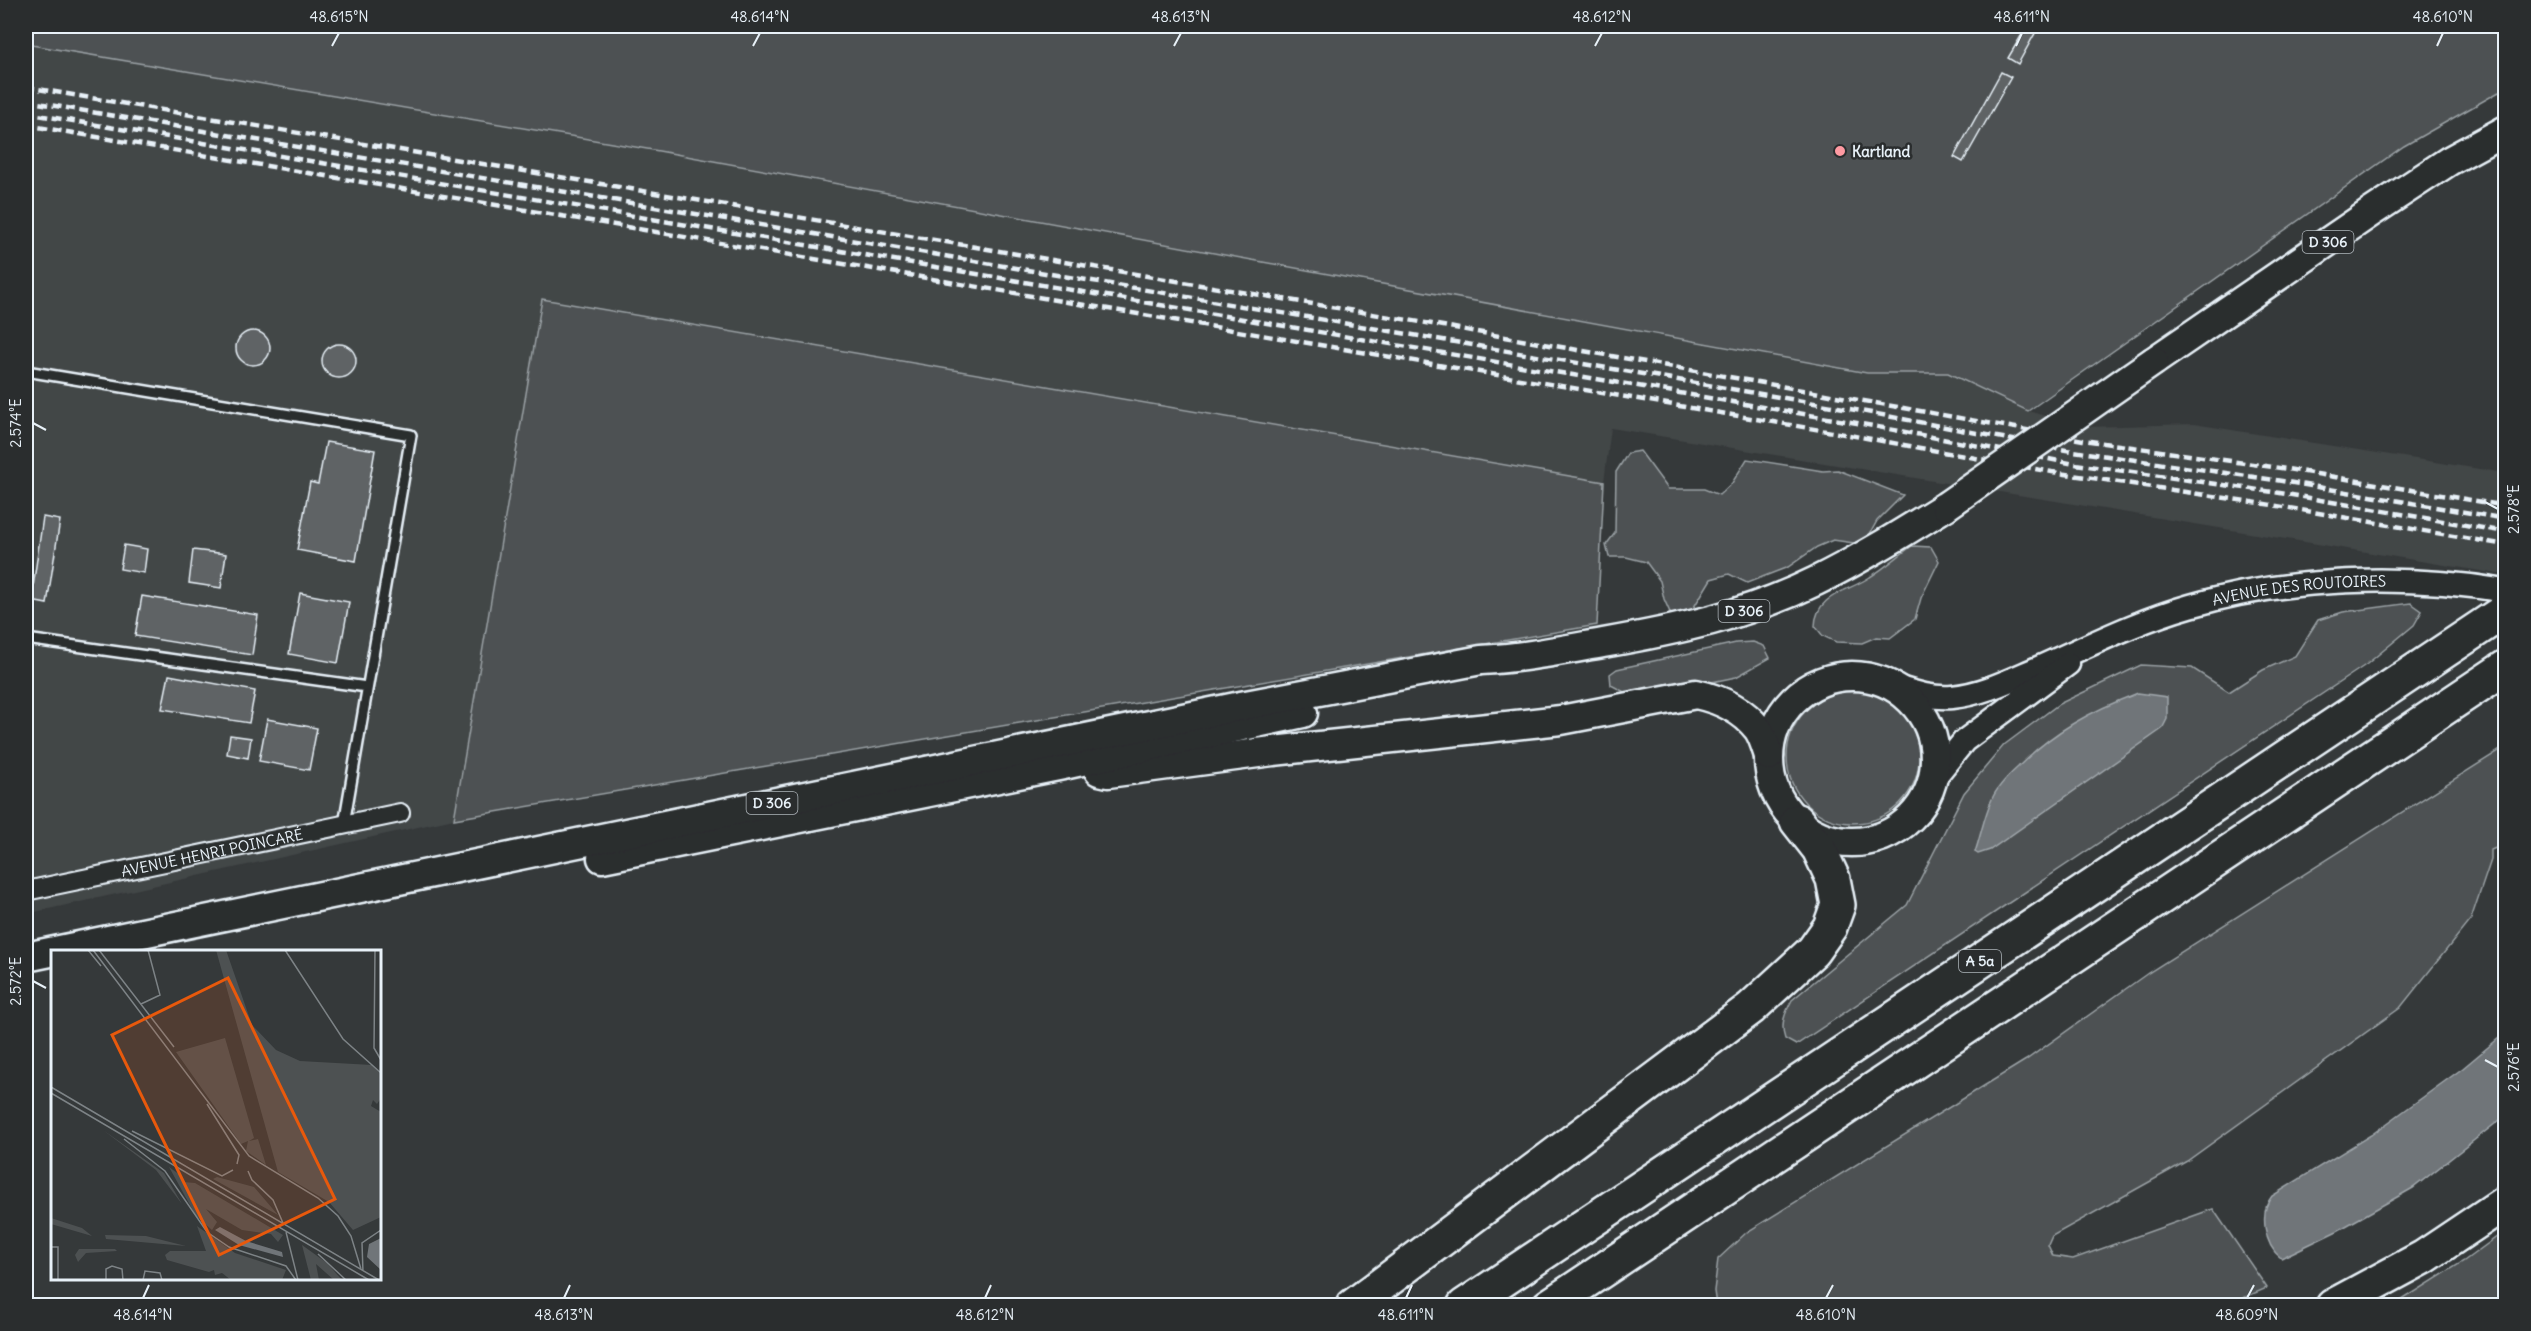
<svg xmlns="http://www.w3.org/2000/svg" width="2531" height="1331" viewBox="0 0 2531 1331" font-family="Delius,sans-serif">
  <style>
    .built { fill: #424647 }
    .green { fill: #4d5152; stroke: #9aa1a5; stroke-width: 1.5 }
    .water { fill: #707579; stroke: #a0a7ac; stroke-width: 1.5 }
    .building { fill: #5f6365; stroke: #e8f1f8; stroke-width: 1.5 }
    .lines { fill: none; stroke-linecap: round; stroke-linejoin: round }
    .service-casing { stroke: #e8f1f8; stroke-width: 14 }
    .minor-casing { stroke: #e8f1f8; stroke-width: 22 }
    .tertiary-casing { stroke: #e8f1f8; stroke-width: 27 }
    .primary-casing { stroke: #e8f1f8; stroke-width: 33 }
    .motorway-casing { stroke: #e8f1f8; stroke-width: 38 }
    .service { stroke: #2a2d2e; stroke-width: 9 }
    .minor { stroke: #2a2d2e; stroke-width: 18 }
    .tertiary { stroke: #2a2d2e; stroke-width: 22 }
    .primary { stroke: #2a2d2e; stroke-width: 28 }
    .motorway { stroke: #2a2d2e; stroke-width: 33 }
    .rail { stroke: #e8f1f8; stroke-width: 4.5; stroke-dasharray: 9 4.5; stroke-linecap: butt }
    .primary-bridge-casing { stroke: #e8f1f8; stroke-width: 33; stroke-linecap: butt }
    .primary-bridge { stroke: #2a2d2e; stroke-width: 28 }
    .ticks { fill: none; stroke: #e8f1f8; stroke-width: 2 }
    .poi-dot { fill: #ff9aa2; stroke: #2a2d2e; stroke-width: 2 }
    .labels { text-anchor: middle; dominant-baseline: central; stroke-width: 5; stroke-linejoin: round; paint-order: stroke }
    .shield { fill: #2a2d2e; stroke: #afb6bb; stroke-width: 1.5 }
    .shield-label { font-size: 14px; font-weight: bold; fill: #e8f1f8 }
    .poi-label { font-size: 15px; font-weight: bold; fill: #e8f1f8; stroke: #2a2d2e; text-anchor: start }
    .street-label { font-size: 15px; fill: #e8f1f8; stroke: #2a2d2e }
    .inset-road { fill: none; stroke: #7d8386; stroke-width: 1.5 }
    .view { fill: #e8590c; fill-opacity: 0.15; stroke: #e8590c; stroke-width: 3 }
    .inset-edge { fill: none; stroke: #e8f1f8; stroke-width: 3 }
    .neatline { fill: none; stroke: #e8f1f8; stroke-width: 2 }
    .ticks-label { font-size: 15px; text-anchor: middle; fill: #e8f1f8 }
  </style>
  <rect width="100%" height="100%" fill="#35393a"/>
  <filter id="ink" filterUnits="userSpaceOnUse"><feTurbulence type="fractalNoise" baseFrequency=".0167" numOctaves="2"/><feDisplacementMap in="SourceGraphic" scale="12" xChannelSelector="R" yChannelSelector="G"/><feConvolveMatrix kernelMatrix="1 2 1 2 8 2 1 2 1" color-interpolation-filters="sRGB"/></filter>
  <g filter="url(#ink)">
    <polygon class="built" points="26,44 659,151 1867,373 1948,373 2028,411 2084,427 2194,424 2505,473 2505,575 1611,428 1604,482 543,299 454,819 26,914"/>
    <g class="green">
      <polygon points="26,26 2505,26 2506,88 2404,146 2028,411 1948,373 1867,373 659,151 26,44"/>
      <polygon points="542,299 1604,482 1597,625 454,819"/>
      <polygon points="1640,451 1668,489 1704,489 1719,495 1732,483 1747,459 1823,471 1838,470 1903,495 1877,521 1867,539 1854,543 1833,540 1817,547 1788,567 1747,583 1729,574 1711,579 1688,617 1672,617 1664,599 1660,581 1646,562 1626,557 1609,557 1606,545 1615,533 1616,472 1628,453"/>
      <path d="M1912,546L1931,547L1939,561L1921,598L1915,619L1890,638L1876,637L1862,643L1836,642L1823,636L1815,626C1816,594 1848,592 1870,577C1885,568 1898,556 1912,546Z"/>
      <path d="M2411,603L2422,611L2414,625L2367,664L1796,1045L1785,1039C1780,1024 1785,1013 1792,1000L1907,905L1964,793L2004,745L2059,704L2141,665L2192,668L2229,692L2263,670L2295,656L2318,620L2343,612Z"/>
      <polygon points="1753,642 1764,646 1770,658 1736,677 1654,694 1628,694 1611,685 1610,674 1617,669 1736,643"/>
      <circle cx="1853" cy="757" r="66"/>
      <polygon points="2505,747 2505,844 2491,850 2491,860 2471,919 2400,1008 2187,1161 2052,1236 2048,1245 2053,1256 2073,1259 2213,1209 2267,1288 2224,1306 1716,1305 1714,1291 1718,1259 1747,1232 2026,1060 2148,973"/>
      <polygon points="2505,1231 2505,1305 2394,1305 2464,1261"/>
    </g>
    <g class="water">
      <path d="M2138,693L2167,697V719L2162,729L1990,850L1978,854L1975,852C1981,835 1984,816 1992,799C1997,787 2008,776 2018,767C2053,731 2091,711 2138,693Z"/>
      <path d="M2505,1033V1116L2413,1188L2337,1231L2281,1258C2264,1245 2259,1212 2272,1196L2371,1135L2463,1068Z"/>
    </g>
    <g class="building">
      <polygon points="2027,26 2039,26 2018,64 2008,58"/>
      <polygon points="2001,72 2011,77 1963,162 1954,157"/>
      <circle cx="253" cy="348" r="17"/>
      <circle cx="339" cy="361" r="17"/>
      <polygon points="326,442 375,450 356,561 297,550 310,482 318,484"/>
      <polygon points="43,517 60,520 47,604 31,601"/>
      <polygon points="124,545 147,549 144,573 120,569"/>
      <polygon points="193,550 226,554 221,588 189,583"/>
      <polygon points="300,593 349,602 338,663 289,654"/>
      <polygon points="142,596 258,615 252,655 135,636"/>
      <polygon points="169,675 255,691 249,723 162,709"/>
      <polygon points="267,719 317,728 309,770 259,761"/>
      <polygon points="230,735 251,738 248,758 227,754"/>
    </g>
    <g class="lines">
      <g class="service-casing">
        <g id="service">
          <polyline points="26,371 411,435 344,824"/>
          <polyline points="26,639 367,687"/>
        </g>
      </g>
      <g class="minor-casing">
        <g id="minor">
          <path id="s1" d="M26,891L400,813"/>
        </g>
      </g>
      <g class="tertiary-casing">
        <g id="tertiary">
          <path id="s2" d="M1886,684C1907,690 1930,699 1952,697C1983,694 2010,680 2038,668C2088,646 2137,621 2190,606C2288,577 2405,574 2506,591"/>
          <polyline points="1934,778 1964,741 2068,664"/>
        </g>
      </g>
      <g class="primary-casing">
        <g id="primary">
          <polyline points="2154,361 2370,213 2449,161 2506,130"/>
          <circle cx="1852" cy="759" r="83"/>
          <path d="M1099,771L1108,773L1273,751L1561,720L1696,694C1719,699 1743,710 1758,729C1763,736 1766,747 1769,756"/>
          <polyline points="602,858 1068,764 1303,713"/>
          <path d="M26,957L1241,706L1481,660C1522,658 1562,650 1603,643C1678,630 1747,615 1816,581C1861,559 1904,532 1946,506"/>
        </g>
      </g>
      <g class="motorway-casing">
        <g id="motorway">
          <polyline points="1353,1306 1751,1008 1813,951 1830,927 1838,905 1833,879 1819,849 1797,821"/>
          <polyline points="1464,1306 2506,610"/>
          <polyline points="1549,1306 2506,667"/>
          <polyline points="2333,1306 2424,1257 2506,1202"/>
        </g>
      </g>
      <use href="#service" class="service"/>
      <use href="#minor" class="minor"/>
      <use href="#tertiary" class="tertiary"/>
      <use href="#primary" class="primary"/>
      <use href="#motorway" class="motorway"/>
      <g class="rail">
        <polyline points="26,87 1432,324 2083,440 2287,469 2506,506"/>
        <polyline points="26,101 1419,336 1861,411 2066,450 2282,481 2506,519"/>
        <polyline points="26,113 1857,423 2075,464 2280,493 2506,532"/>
        <polyline points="26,125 1844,434 2052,472 2272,505 2506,545"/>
      </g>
      <g class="primary-bridge-casing">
        <polyline id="primary-bridge" points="1946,506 2154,361"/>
      </g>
      <use href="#primary-bridge" class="primary-bridge"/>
    </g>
  </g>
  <path class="ticks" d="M332,46L339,33M753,46L760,33M1174,46L1181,33M1595,46L1602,33M2016,46L2022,33M2437,46L2443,33M33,423L46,430M2485,502L2498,509M33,981L46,988M2485,1060L2498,1067M143,1298L149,1285M564,1298L570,1285M985,1298L991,1285M1406,1298L1412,1285M1826,1298L1833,1285M2247,1298L2254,1285"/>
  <circle class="poi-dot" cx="1840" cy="151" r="6"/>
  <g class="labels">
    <g class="shield">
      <rect x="2302.5" y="231" width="51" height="22" rx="4.5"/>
      <rect x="1718.5" y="600" width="51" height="22" rx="4.5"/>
      <rect x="746.5" y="792" width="51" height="22" rx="4.5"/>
      <rect x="1959" y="950" width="42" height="22" rx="4.5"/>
    </g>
    <g class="shield-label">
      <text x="2328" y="242">D 306</text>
      <text x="1744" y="611">D 306</text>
      <text x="772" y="803">D 306</text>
      <text x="1980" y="961">A 5a</text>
    </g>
    <g class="poi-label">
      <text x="1852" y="151">Kartland</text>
    </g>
    <g class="street-label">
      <text stroke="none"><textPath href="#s2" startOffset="434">AVENUE DES ROUTOIRES</textPath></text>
      <text stroke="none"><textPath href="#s1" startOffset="190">AVENUE HENRI POINCARÉ</textPath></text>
    </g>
  </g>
  <g transform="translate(51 950)">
    <rect width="330" height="330" fill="#35393a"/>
    <path d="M165,0H175L201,75L225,100L249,111L321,115L330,124V148L326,154L322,150L320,156L330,162V267L302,280L278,252L227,222ZM174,88L203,188L198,191L207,189L215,215L195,201L197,191L190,194L125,102ZM52,180L113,223L131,254L105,220ZM118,217L129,225L132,232L144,233L232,285L227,292L220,284L191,280L155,259L166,272L161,280L145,266ZM166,227L203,237L227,265L162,229ZM0,268L31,278L41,286L0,274ZM146,276L184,303L235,320L231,330H180L171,323L164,325L163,320L158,322L116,310L114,305L119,301H155ZM54,285L95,286L135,296L55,289ZM251,295L276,313L291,330H283L265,314L268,330H260ZM28,299H64L66,301L35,303L27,312L24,305Z" fill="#4d5152"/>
    <path d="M169,277L195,291L231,302L232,307L188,295L164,280ZM330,288V320L316,307L318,294Z" fill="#707579"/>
    <path class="inset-road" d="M37,0L50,16M42,0L198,206L267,248L287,266L300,286L310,319M48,0L123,97M234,0L292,89L330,123M324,0L323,98L330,110M90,54L109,45L97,0M0,137L328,330M0,143L318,330M156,154L188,205L186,214M81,181L171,226L182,220M73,189L114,221L156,282L178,297L235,316L245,330M197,221L201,230L222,250L232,273M235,282L247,330M0,297H7V330M267,304L295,330M312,322L311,293L330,280M55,330V319L61,316L71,319L72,330M92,330L94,321L109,323L111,330"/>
    <path class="view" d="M177,28L284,249L168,305L61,85Z"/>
    <rect width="330" height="330" class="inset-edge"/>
  </g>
  <rect width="2531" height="1331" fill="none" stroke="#2a2d2e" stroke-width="66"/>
  <rect x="33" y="33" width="2465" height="1265" class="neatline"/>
  <g class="ticks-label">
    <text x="339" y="22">48.615°N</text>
    <text x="760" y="22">48.614°N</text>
    <text x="1181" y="22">48.613°N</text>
    <text x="1602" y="22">48.612°N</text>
    <text x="2022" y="22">48.611°N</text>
    <text x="2443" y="22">48.610°N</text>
    <text transform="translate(16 423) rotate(-90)" y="5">2.574°E</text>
    <text transform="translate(2514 509) rotate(-90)" y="5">2.578°E</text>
    <text transform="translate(16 981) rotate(-90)" y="5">2.572°E</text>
    <text transform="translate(2514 1067) rotate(-90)" y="5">2.576°E</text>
    <text x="143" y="1320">48.614°N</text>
    <text x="564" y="1320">48.613°N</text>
    <text x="985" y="1320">48.612°N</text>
    <text x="1406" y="1320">48.611°N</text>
    <text x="1826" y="1320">48.610°N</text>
    <text x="2247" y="1320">48.609°N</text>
  </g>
</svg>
